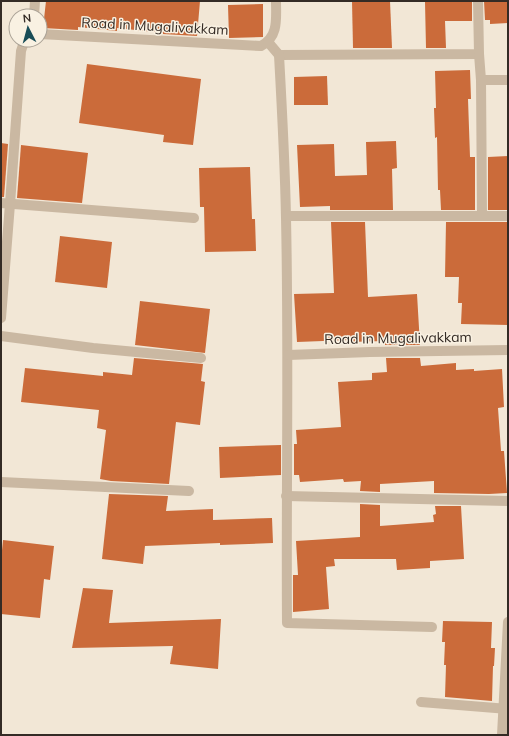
<svg xmlns="http://www.w3.org/2000/svg" width="509" height="736" viewBox="0 0 509 736" font-family="Mulish,sans-serif">
  <style>
    .building { fill: #cb6b3a }
    .lines { fill: none; stroke-linecap: round; stroke-linejoin: round }
    .minor { stroke: #cab8a2; stroke-width: 10 }
    .labels { text-anchor: middle; dominant-baseline: central; stroke-width: 3; stroke-linejoin: round; paint-order: stroke }
    .street-label { font-size: 14px; fill: #342b25; stroke: #f9f1e2 }
  </style>
  <rect width="100%" height="100%" fill="#f2e7d6"/>
  <g class="building">
    <polygon points="46,1 200,1 197,36 163,34 163,33 117,28 117,31 78,27 78,30 43,28"/>
    <polygon points="352,1 390,1 392,48 353,48"/>
    <polygon points="472,1 472,21 445,21 446,48 426,48 425,2"/>
    <polygon points="484,1 508,1 508,23 490,24 490,20 485,20"/>
    <polygon points="263,4 263,37 229,38 228,5"/>
    <polygon points="87,64 201,79 193,145 163,142 164,135 79,123"/>
    <polygon points="470,70 471,99 468,99 470,157 475,157 475,210 441,210 440,190 438,190 437,137 435,138 434,108 436,108 435,71"/>
    <polygon points="327,76 328,105 294,105 294,77"/>
    <polygon points="396,141 397,168 392,169 393,210 330,210 330,206 300,207 297,145 334,144 335,176 367,175 366,142"/>
    <polygon points="1,143 8,144 4,197 1,197"/>
    <polygon points="21,145 88,153 82,203 17,198"/>
    <polygon points="508,156 508,210 488,210 488,157"/>
    <polygon points="250,167 252,219 255,219 256,251 205,252 204,207 200,207 199,168"/>
    <polygon points="331,222 365,222 368,297 417,294 420,345 385,345 385,341 349,342 349,340 297,342 294,294 334,293"/>
    <polygon points="446,222 508,222 508,325 461,324 462,303 458,303 459,277 445,277"/>
    <polygon points="60,236 112,242 107,288 55,282"/>
    <polygon points="140,301 210,309 205,353 135,345"/>
    <polygon points="134,358 203,364 201,381 205,382 200,425 176,422 169,484 111,481 100,479 106,430 97,428 99,410 21,402 25,368 103,376 103,372 132,375"/>
    <polygon points="386,358 420,358 421,366 456,363 456,370 474,369 474,371 502,369 504,407 498,408 501,451 504,451 507,493 489,494 434,493 434,481 380,484 380,492 360,491 361,481 344,482 343,479 300,482 299,475 294,475 294,444 297,444 296,430 341,427 338,382 372,380 372,373 387,372"/>
    <polygon points="281,445 281,475 220,478 219,447"/>
    <polygon points="109,494 168,496 166,511 213,509 213,520 272,518 273,543 220,545 220,543 145,546 143,564 102,559"/>
    <polygon points="360,504 380,505 380,526 434,522 433,515 436,514 435,506 461,506 464,559 430,561 430,568 397,570 396,559 334,559 335,566 326,567 329,609 293,612 293,575 298,575 296,541 360,537"/>
    <polygon points="3,540 54,546 50,580 44,579 40,618 1,614 1,561"/>
    <polygon points="83,588 113,590 109,623 221,619 218,669 170,664 173,646 72,648"/>
    <polygon points="443,621 492,622 491,648 495,648 494,666 493,666 492,701 445,697 446,665 444,665 445,642 442,642"/>
  </g>
  <g class="lines">
    <g class="minor">
      <polyline points="34,16 35,1"/>
      <path d="M40,34L261,46C279,37 276,18 276,1"/>
      <polyline points="268,42 279,55 479,54 478,1"/>
      <polyline points="479,54 481,80 482,215"/>
      <path d="M279,55C282,109 285,164 286,218C289,353 286,488 287,623L432,627"/>
      <polyline points="481,80 508,80"/>
      <polyline points="1,203 194,218"/>
      <polyline points="286,216 508,216"/>
      <polyline points="1,318 10,204 21,51 24,42 27,40"/>
      <polyline points="1,336 93,348 201,358"/>
      <polyline points="288,355 370,352 508,350"/>
      <polyline points="1,482 189,491"/>
      <polyline points="286,496 508,501"/>
      <polyline points="421,702 508,709"/>
      <polyline points="502,735 508,622"/>
    </g>
  </g>
  <g class="labels">
    <g class="street-label">
      <text transform="translate(155 26) rotate(3)">Road in Mugalivakkam</text>
      <text transform="translate(398 338) rotate(-1)">Road in Mugalivakkam</text>
    </g>
  </g>
  <rect width="509" height="736" fill="none" stroke="#342b25" stroke-width="4"/>
  <g transform="translate(28 28) rotate(354)"><circle r="19" fill="#f9f1e2" stroke="#aaa296"/>
  <path d="M0-3L7 15L0 10L-7 15Z" fill="#194d57"/>
  <text y="-6" font-size="11" font-weight="bold" text-anchor="middle" fill="#342b25">N</text>
  </g>
</svg>
